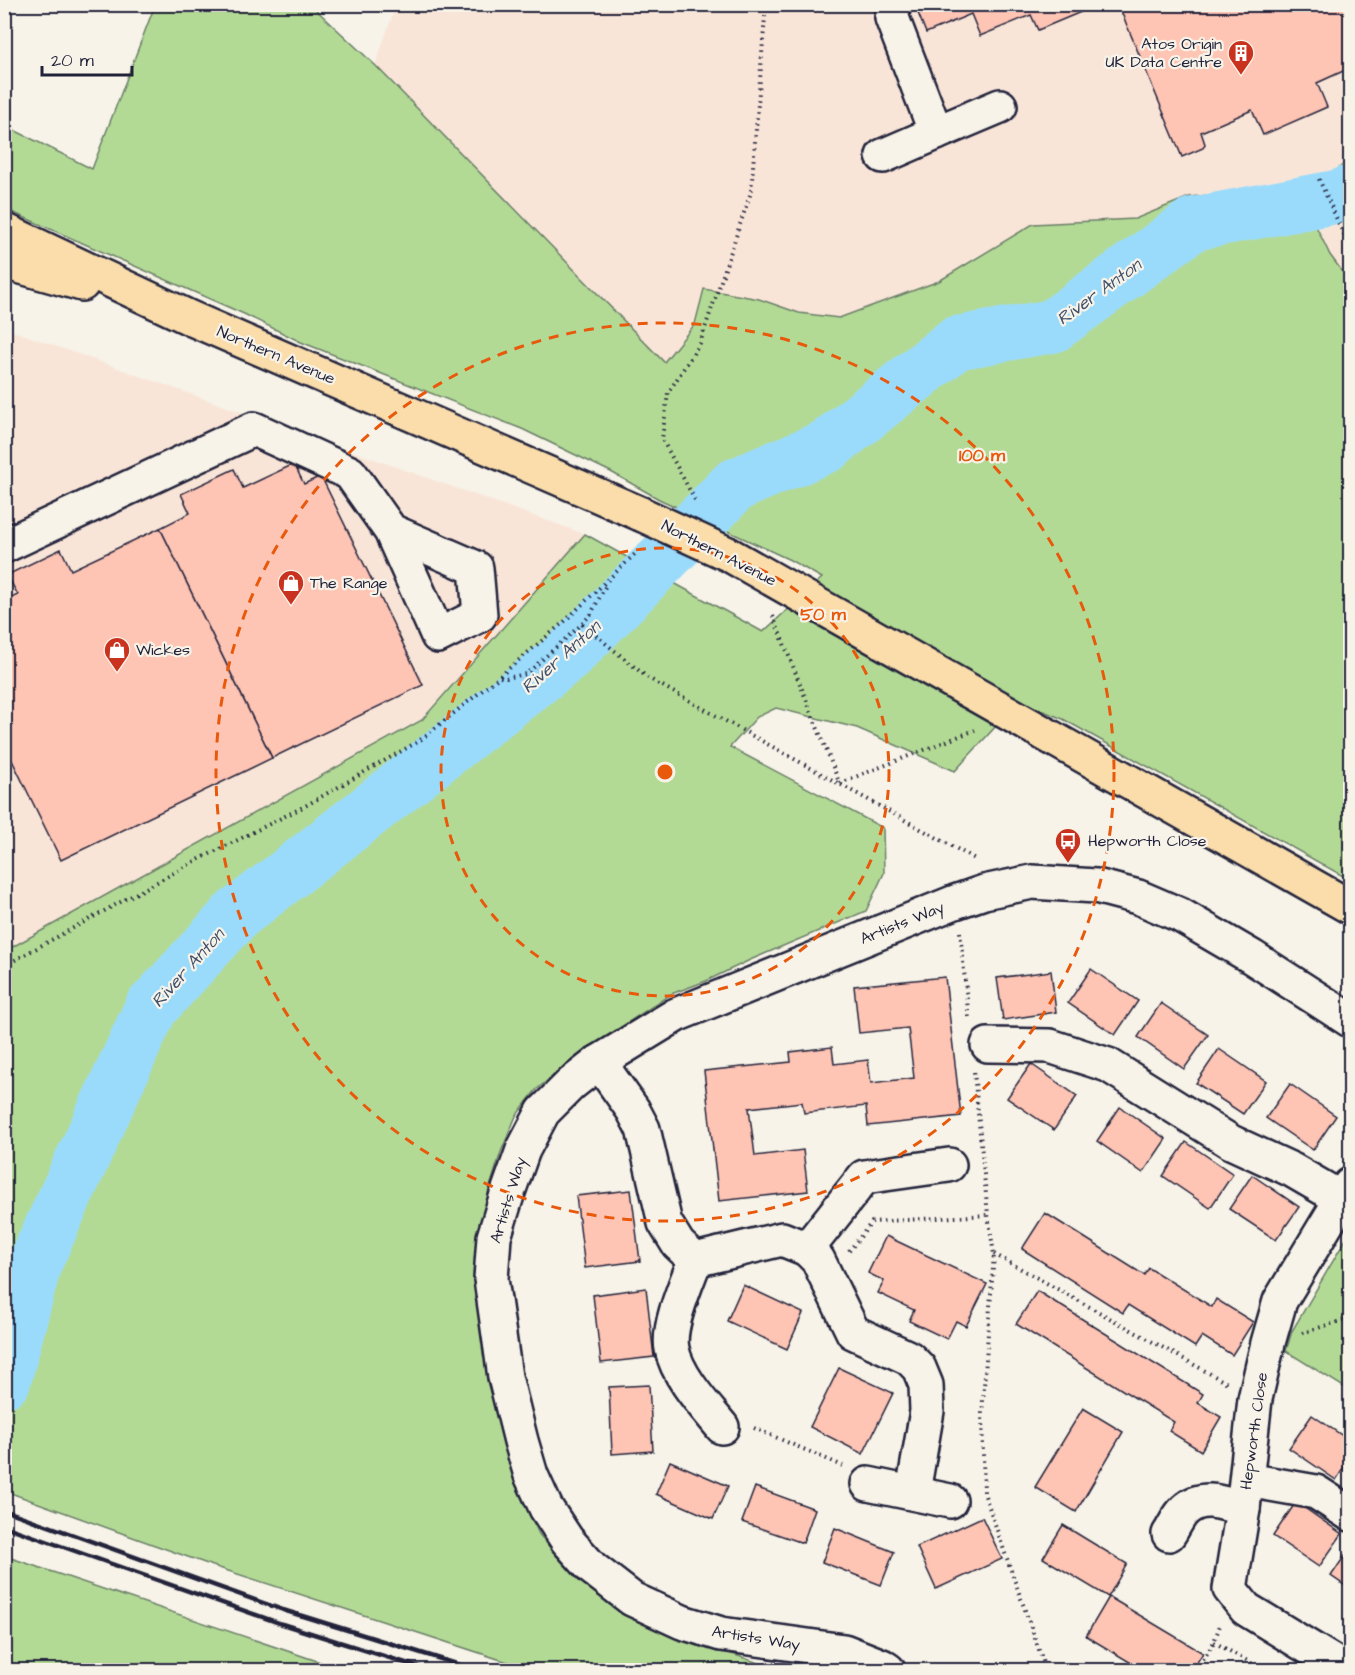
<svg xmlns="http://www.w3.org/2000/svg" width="1355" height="1675" viewBox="0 0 1355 1675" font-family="'Architects Daughter',sans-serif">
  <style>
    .built { fill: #f9e5d8 }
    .green { fill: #b3da95; stroke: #6a7e68; stroke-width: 1.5 }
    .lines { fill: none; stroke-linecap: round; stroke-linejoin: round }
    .river { stroke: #9adbfc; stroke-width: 54 }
    .building { fill: #fec4b4; stroke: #22223b; stroke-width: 1.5 }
    .minor-casing { stroke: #22223b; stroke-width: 38 }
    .major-casing { stroke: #22223b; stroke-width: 38 }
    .path { stroke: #22223b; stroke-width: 4; stroke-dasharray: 1.5 4.5; stroke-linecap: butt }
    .minor { stroke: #f7f3e8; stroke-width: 33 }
    .major { stroke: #faddab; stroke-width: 33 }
    .rail { stroke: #22223b; stroke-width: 4.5 }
    .major-bridge-casing { stroke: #22223b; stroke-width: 38; stroke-linecap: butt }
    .major-bridge { stroke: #faddab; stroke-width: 33 }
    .ring { fill: none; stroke: #e8590c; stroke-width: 3; stroke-dasharray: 10 8 }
    .labels { text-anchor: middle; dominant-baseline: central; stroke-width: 4.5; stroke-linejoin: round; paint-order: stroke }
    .poi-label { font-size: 16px; fill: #22223b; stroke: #f7f3e8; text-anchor: start }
    .street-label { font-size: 16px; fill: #22223b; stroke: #f7f3e8 }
    .water-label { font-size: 18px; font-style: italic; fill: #40506b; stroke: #f7f3e8 }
    .centre { fill: #e8590c; stroke: #f7f3e8; stroke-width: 3 }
    .ring-label { font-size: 18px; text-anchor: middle; font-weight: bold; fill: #e8590c; stroke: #f7f3e8; stroke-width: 4.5; stroke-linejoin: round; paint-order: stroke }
  </style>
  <rect width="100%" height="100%" fill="#f7f3e8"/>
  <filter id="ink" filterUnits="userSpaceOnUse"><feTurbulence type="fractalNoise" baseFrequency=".0167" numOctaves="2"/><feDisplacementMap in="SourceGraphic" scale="12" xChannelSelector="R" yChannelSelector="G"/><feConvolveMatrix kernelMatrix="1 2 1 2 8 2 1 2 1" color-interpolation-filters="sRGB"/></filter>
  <g filter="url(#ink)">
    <g class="built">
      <polygon points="396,5 1350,5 1350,834 664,362 375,65"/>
      <polygon points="5,328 585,534 422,719 5,951"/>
    </g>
    <g class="green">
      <polygon points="155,5 311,5 375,65 664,362 695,324 704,289 759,299 799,313 839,318 939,281 1033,224 1135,219 1189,197 1308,185 1314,222 1330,255 1350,282 1350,880 1063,719 1019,701 955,771 857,728 776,708 757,717 730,747 883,828 884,873 866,911 750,960 706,981 671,994 574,1058 536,1090 516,1116 501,1152 488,1193 480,1265 502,1429 514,1481 539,1534 561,1561 610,1605 648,1626 780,1670 532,1670 213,1566 5,1491 5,951 422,720 585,534 763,632 822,578 790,560 659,499 611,472 522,429 301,342 244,314 5,209 4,125 92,169"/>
      <polygon points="1350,158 1350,216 1333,174"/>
      <polygon points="1350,1232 1350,1391 1286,1351 1292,1331"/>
      <polygon points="5,1556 344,1670 5,1670"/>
    </g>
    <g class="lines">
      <polyline class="river" points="4,1381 35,1263 151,1008 236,915 566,657 735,485 827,446 956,343 1053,326 1193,224 1341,196 1350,192"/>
    </g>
    <g class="building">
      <polygon points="939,4 1100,4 1038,30 1031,15 980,36 971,14 926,33 918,13"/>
      <polygon points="1118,4 1350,4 1350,68 1317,83 1327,107 1263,135 1252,110 1201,132 1205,144 1203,148 1182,157"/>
      <polygon points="294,464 304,484 321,476 423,685 272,758 160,528 190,513 181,494 234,469 243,488"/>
      <polygon points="160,528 272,758 61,860 4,744 4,601 18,595 7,575 61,549 71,570"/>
      <polygon points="1091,969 1138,1001 1115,1035 1068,1003"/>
      <polygon points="1051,971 1056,1012 1003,1020 997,978"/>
      <polygon points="945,977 961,1116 868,1126 866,1106 804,1113 802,1102 749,1108 755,1156 803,1150 808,1191 719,1201 704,1071 791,1062 790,1052 832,1047 834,1064 868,1060 871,1083 914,1078 908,1028 859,1033 854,986"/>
      <polygon points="1161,1003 1208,1035 1184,1069 1138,1037"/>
      <polygon points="1219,1049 1266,1081 1243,1114 1196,1083"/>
      <polygon points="1031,1064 1077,1096 1054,1130 1007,1098"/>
      <polygon points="1290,1084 1336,1116 1313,1150 1266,1118"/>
      <polygon points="1120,1107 1166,1139 1143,1173 1097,1141"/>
      <polygon points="1186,1142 1233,1174 1210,1208 1163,1176"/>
      <polygon points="1252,1175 1299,1207 1276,1240 1229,1209"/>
      <polygon points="631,1190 640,1261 585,1268 576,1196"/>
      <polygon points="1045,1213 1144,1275 1149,1268 1212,1307 1216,1299 1253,1322 1232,1355 1202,1336 1195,1347 1128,1305 1123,1313 1022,1249"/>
      <polygon points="886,1236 987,1284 966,1326 956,1321 947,1339 909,1321 914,1310 878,1293 884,1281 868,1273"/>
      <polygon points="743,1285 803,1313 787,1349 727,1321"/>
      <polygon points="646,1288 654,1357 601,1363 593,1295"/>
      <polygon points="1037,1291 1203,1394 1198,1403 1221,1417 1201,1451 1169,1431 1174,1422 1016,1324"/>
      <polygon points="839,1368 893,1393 863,1454 810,1427"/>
      <polygon points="649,1385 653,1451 612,1454 609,1387"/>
      <polygon points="1083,1408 1123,1432 1076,1512 1035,1487"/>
      <polygon points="1312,1415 1350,1441 1350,1458 1336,1480 1289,1448"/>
      <polygon points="670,1461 728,1486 713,1519 656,1494"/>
      <polygon points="755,1487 815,1509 803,1543 742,1522"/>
      <polygon points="1296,1502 1342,1534 1319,1567 1273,1536"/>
      <polygon points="982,1517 1002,1559 936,1589 917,1547"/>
      <polygon points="1063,1525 1127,1564 1108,1597 1043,1558"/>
      <polygon points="835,1528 894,1552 881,1585 822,1562"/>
      <polygon points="1350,1548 1350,1589 1331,1576"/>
      <polygon points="1109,1597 1203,1653 1192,1670 1143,1670 1086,1636"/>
    </g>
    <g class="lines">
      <g class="minor-casing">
        <g id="minor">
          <polyline points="893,4 892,18 936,133 1000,106"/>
          <polyline points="883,156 936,133"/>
          <polyline points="4,546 254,429 350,473 391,531 438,636 480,615 476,568 391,531"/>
          <polyline points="988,1045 1050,1046 1108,1065 1231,1142 1292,1170 1342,1199"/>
          <polyline points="599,1062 633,1110 643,1129 665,1223 678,1244 695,1260 782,1239 807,1249 864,1177 949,1165"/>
          <polyline points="807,1249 818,1260 853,1332 909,1358 919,1368 926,1385 927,1411 913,1492"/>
          <path d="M695,1260C687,1282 667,1326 672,1349C677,1376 705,1406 722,1427"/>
          <polyline points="1247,1480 1316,1492 1350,1514"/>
          <polyline points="868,1484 950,1501"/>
          <path d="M1169,1534C1174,1527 1178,1516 1185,1510C1202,1494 1223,1503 1243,1509"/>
          <polyline points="888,1670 882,1666 844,1651 721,1634 682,1622 632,1599 592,1568 567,1540 546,1508 531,1475 521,1441 505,1377 491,1279 494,1237 507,1195 523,1150 543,1112 571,1084 599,1062 676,1015 955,902 984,892 1032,882 1096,886 1138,897 1180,915 1252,957 1350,1020"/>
          <polyline points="1346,1670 1246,1609 1230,1589 1243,1509 1255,1399 1268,1343 1280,1301 1350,1185"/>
        </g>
      </g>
      <g class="major-casing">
        <g id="major">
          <polyline points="4,230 190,318 641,514"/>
          <polyline points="4,262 82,284"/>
          <polyline points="728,554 1350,907"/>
        </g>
      </g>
      <g class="path">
        <polyline points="1319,179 1350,249"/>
        <polyline points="695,500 662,439 668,393 700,343 751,192 766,4"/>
        <polyline points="773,616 839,782"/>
        <polyline points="582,624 648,678 977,860"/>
        <polyline points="500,677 506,678 526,674 582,624 591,614 606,585"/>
        <polyline points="840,783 975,730"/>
        <polyline points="960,932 969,1020"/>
        <polyline points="4,966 188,865 305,806 419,741 499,677 565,621 637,552"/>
        <polyline points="974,1072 988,1215 994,1254 982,1413 984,1493 1046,1670"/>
        <polyline points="849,1251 872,1222 988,1215"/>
        <polyline points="994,1254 1227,1383"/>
        <polyline points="1302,1333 1350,1318"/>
        <polyline points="754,1428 843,1466"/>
        <polyline points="1214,1642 1263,1670"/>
        <polyline points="1197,1670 1214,1642 1220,1625"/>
      </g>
      <use href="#minor" class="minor"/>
      <use href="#major" class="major"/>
      <g class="rail">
        <polyline points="4,1510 283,1610 476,1670"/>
        <polyline points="4,1526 282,1624 428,1670"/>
      </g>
      <g class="major-bridge-casing">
        <polyline id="major-bridge" points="641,514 728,554"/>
      </g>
      <use href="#major-bridge" class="major-bridge"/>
    </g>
  </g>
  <g class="ring">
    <circle cx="665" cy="772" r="224"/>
    <circle cx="665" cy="772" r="449"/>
  </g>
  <defs>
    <g id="building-pin" transform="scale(1.35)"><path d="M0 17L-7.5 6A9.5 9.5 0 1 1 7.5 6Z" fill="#c8321e" stroke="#f7f3e8"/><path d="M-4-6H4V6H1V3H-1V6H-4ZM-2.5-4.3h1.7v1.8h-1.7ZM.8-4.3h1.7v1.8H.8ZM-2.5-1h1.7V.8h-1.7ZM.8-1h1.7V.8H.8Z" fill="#fff"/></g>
    <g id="shop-pin" transform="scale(1.35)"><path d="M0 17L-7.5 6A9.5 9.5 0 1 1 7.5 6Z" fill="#c8321e" stroke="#f7f3e8"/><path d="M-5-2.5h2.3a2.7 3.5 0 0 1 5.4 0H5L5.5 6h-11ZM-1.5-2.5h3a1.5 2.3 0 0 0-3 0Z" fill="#fff"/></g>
    <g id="bus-pin" transform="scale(1.35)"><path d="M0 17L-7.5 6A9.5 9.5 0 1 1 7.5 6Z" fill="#c8321e" stroke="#f7f3e8"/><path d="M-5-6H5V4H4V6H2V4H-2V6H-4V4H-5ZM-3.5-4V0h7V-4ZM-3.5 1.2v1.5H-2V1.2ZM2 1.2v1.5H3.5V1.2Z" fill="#fff"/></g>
  </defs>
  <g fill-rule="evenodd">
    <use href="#building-pin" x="1241" y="53"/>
    <use href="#shop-pin" x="291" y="583"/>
    <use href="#shop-pin" x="117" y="650"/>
    <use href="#bus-pin" x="1068" y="841"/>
  </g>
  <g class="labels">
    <g class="poi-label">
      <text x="1222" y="44" text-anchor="end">Atos Origin<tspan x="1222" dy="18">UK Data Centre</tspan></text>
      <text x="310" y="583">The Range</text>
      <text x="136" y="650">Wickes</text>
      <text x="1088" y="841">Hepworth Close</text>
    </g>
    <g class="street-label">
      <text transform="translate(276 355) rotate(23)">Northern Avenue</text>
      <text transform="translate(719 553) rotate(27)">Northern Avenue</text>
      <text transform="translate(902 923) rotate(-22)">Artists Way</text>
      <text transform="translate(508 1200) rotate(-73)">Artists Way</text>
      <text transform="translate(1254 1431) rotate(-82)">Hepworth Close</text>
      <text transform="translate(756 1638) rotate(9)">Artists Way</text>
    </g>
    <g class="water-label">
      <text transform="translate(1099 292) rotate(-36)">River Anton</text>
      <text transform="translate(561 657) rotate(-42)">River Anton</text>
      <text transform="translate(188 968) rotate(-48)">River Anton</text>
    </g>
  </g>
  <circle cx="665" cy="772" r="9" class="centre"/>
  <g class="ring-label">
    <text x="982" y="461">100 m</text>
    <text x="823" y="620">50 m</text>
  </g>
  <rect width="1355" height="1675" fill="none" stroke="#f7f3e8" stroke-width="24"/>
  <rect x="12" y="12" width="1331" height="1651" fill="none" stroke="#22223b" stroke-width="2" filter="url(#ink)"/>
  <path d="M42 66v9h90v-9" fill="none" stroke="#22223b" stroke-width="3"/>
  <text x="51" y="66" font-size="18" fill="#22223b" stroke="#f7f3e8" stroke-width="4.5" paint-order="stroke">20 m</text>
</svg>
